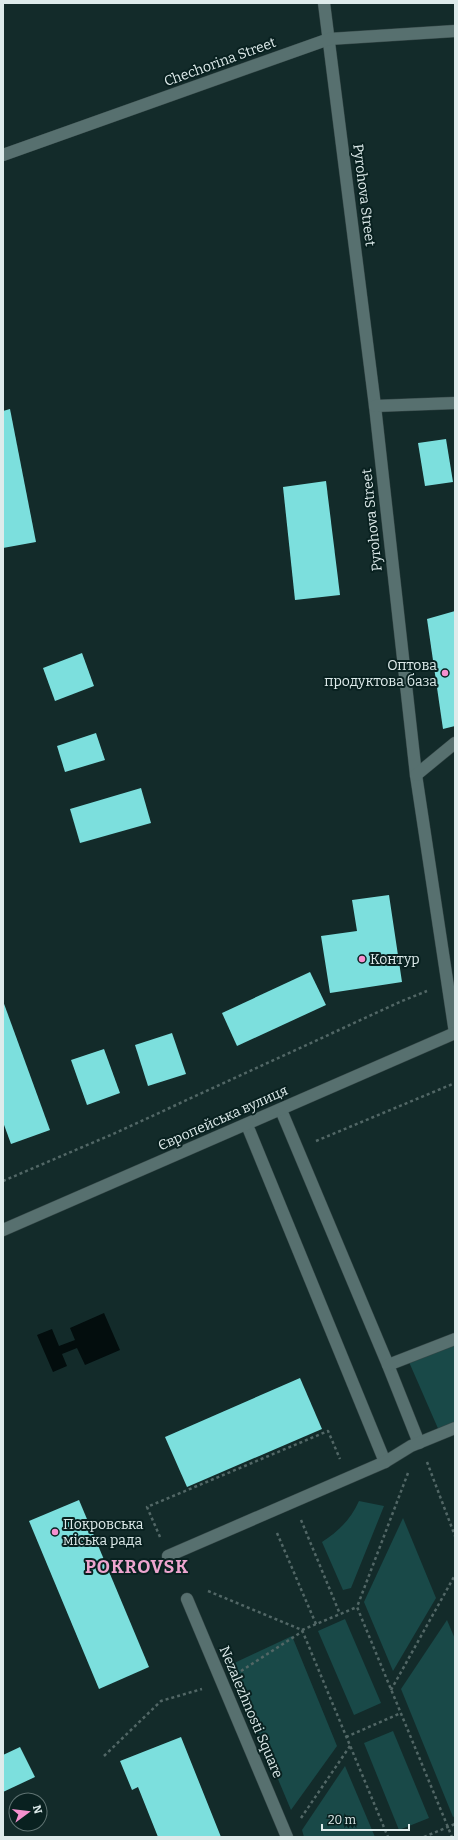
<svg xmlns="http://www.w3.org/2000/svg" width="458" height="1840" viewBox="0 0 458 1840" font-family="Bitter,serif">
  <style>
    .green { fill: #194948 }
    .water { fill: #030d0d }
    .building { fill: #7cdfdd }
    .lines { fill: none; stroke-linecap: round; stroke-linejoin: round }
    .minor-casing { stroke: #354747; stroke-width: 13 }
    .path { stroke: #526766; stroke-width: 2.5; stroke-dasharray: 3 3; stroke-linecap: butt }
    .minor { stroke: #57706f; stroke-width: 12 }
    .poi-dot { fill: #f690cf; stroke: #092120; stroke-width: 1.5 }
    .labels { text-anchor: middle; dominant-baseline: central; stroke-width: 4; stroke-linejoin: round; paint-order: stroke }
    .street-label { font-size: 14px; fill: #deebeb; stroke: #092120 }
    .poi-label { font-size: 14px; fill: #deebeb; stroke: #092120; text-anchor: start }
    .district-label { font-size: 18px; font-weight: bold; letter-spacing: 1px; fill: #eda5cf; stroke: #092120 }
  </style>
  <rect width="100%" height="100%" fill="#132b2a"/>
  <g class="green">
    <polygon points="455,1342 455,1427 440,1433 409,1362"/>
    <path d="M359,1501L384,1506L351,1588L343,1590L322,1542C339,1531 351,1519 359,1501Z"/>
    <polygon points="403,1518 436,1598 393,1671 364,1602"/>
    <polygon points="345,1619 381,1703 354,1715 318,1631"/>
    <polygon points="447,1620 455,1639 455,1816 453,1817 401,1689"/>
    <polygon points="292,1636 337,1746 291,1810 230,1665"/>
    <polygon points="393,1731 429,1818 399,1830 364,1743"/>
    <polygon points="345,1766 375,1837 304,1837 302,1830"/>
  </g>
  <polygon class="water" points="104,1313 120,1350 85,1365 77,1348 62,1354 67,1366 53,1372 37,1335 52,1329 59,1346 75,1340 70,1328"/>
  <g class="building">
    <polygon points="10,409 36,542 3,548 3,411"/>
    <polygon points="446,439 453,482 425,486 418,443"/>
    <polygon points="326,481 340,595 295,600 283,487"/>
    <polygon points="455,611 455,726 443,729 427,619"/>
    <polygon points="82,653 94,686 55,701 43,668"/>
    <polygon points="96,733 105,760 65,772 57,746"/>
    <polygon points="141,788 151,823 80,843 70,809"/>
    <polygon points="389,895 402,982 330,993 321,936 357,931 352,900"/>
    <polygon points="310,972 326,1005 237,1046 222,1013"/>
    <polygon points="3,1001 50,1130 11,1144 3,1122"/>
    <polygon points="172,1033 186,1074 148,1086 135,1045"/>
    <polygon points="104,1049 120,1093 87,1105 71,1060"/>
    <polygon points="300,1378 322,1429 187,1487 165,1437"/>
    <polygon points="79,1500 149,1667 99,1689 29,1521"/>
    <polygon points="181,1737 221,1837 158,1837 138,1787 132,1790 120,1761"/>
    <polygon points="20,1747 35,1777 3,1792 3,1755"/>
  </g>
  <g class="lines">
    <g class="minor-casing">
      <g id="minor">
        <polyline points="324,3 375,406 416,775 455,1033"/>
        <polyline points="3,155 329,39 455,31"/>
        <polyline points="375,406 455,403"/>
        <polyline points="416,775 455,743"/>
        <polyline points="281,1110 388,1365 419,1443"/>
        <polyline points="247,1125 385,1462"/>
        <polyline points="3,1230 455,1033"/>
        <polyline points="388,1365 455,1339"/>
        <polyline points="168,1556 385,1462 411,1446 455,1428"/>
        <polyline points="187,1599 287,1837"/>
      </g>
    </g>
    <g class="path">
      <polyline points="316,1141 455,1083"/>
      <polyline points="3,1181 113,1134 402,1001 427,991"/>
      <polyline points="427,1462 455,1536"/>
      <polyline points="408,1473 357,1607 452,1837"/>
      <polyline points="301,1520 340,1614"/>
      <polyline points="277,1533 316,1624"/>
      <polyline points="160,1537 147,1507 328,1431 340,1459"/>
      <polyline points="208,1591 302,1630 388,1837"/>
      <polyline points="302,1630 357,1607"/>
      <polyline points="241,1671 303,1631"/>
      <polyline points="391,1690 455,1575"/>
      <polyline points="346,1737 401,1713"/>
      <polyline points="104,1756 161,1701 202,1689"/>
      <polyline points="301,1818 350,1746"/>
      <polyline points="424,1837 455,1824"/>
    </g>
    <use href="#minor" class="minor"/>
  </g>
  <g class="poi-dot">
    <circle cx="445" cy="673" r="4"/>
    <circle cx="362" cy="959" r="4"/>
    <circle cx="55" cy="1532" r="4"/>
  </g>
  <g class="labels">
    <g class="street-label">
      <text transform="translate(220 62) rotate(-20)">Chechorina Street</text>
      <text transform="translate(364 195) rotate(83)">Pyrohova Street</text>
      <text transform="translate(372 520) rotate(-96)">Pyrohova Street</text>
      <text transform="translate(223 1118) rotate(-24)">Європейська вулиця</text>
      <text transform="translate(251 1712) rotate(67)">Nezalezhnosti Square</text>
    </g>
    <g class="poi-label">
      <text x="437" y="665" text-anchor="end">Оптова<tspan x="437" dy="16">продуктова база</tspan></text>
      <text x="370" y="959">Контур</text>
      <text x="63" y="1524">Покровська<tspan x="63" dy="16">міська рада</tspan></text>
    </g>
    <g class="district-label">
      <text x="137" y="1567">POKROVSK</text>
    </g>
  </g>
  <rect width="458" height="1840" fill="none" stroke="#deebeb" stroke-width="8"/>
  <g transform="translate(28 1812) rotate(75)"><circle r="19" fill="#092120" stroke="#5e7271"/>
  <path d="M0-3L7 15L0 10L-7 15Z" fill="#f690cf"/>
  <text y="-6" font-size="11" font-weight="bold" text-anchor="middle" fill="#deebeb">N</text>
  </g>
  <path d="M322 1824v6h87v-6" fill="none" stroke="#deebeb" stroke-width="2"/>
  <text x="328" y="1824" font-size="12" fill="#deebeb" stroke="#092120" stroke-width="3" paint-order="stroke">20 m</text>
</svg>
